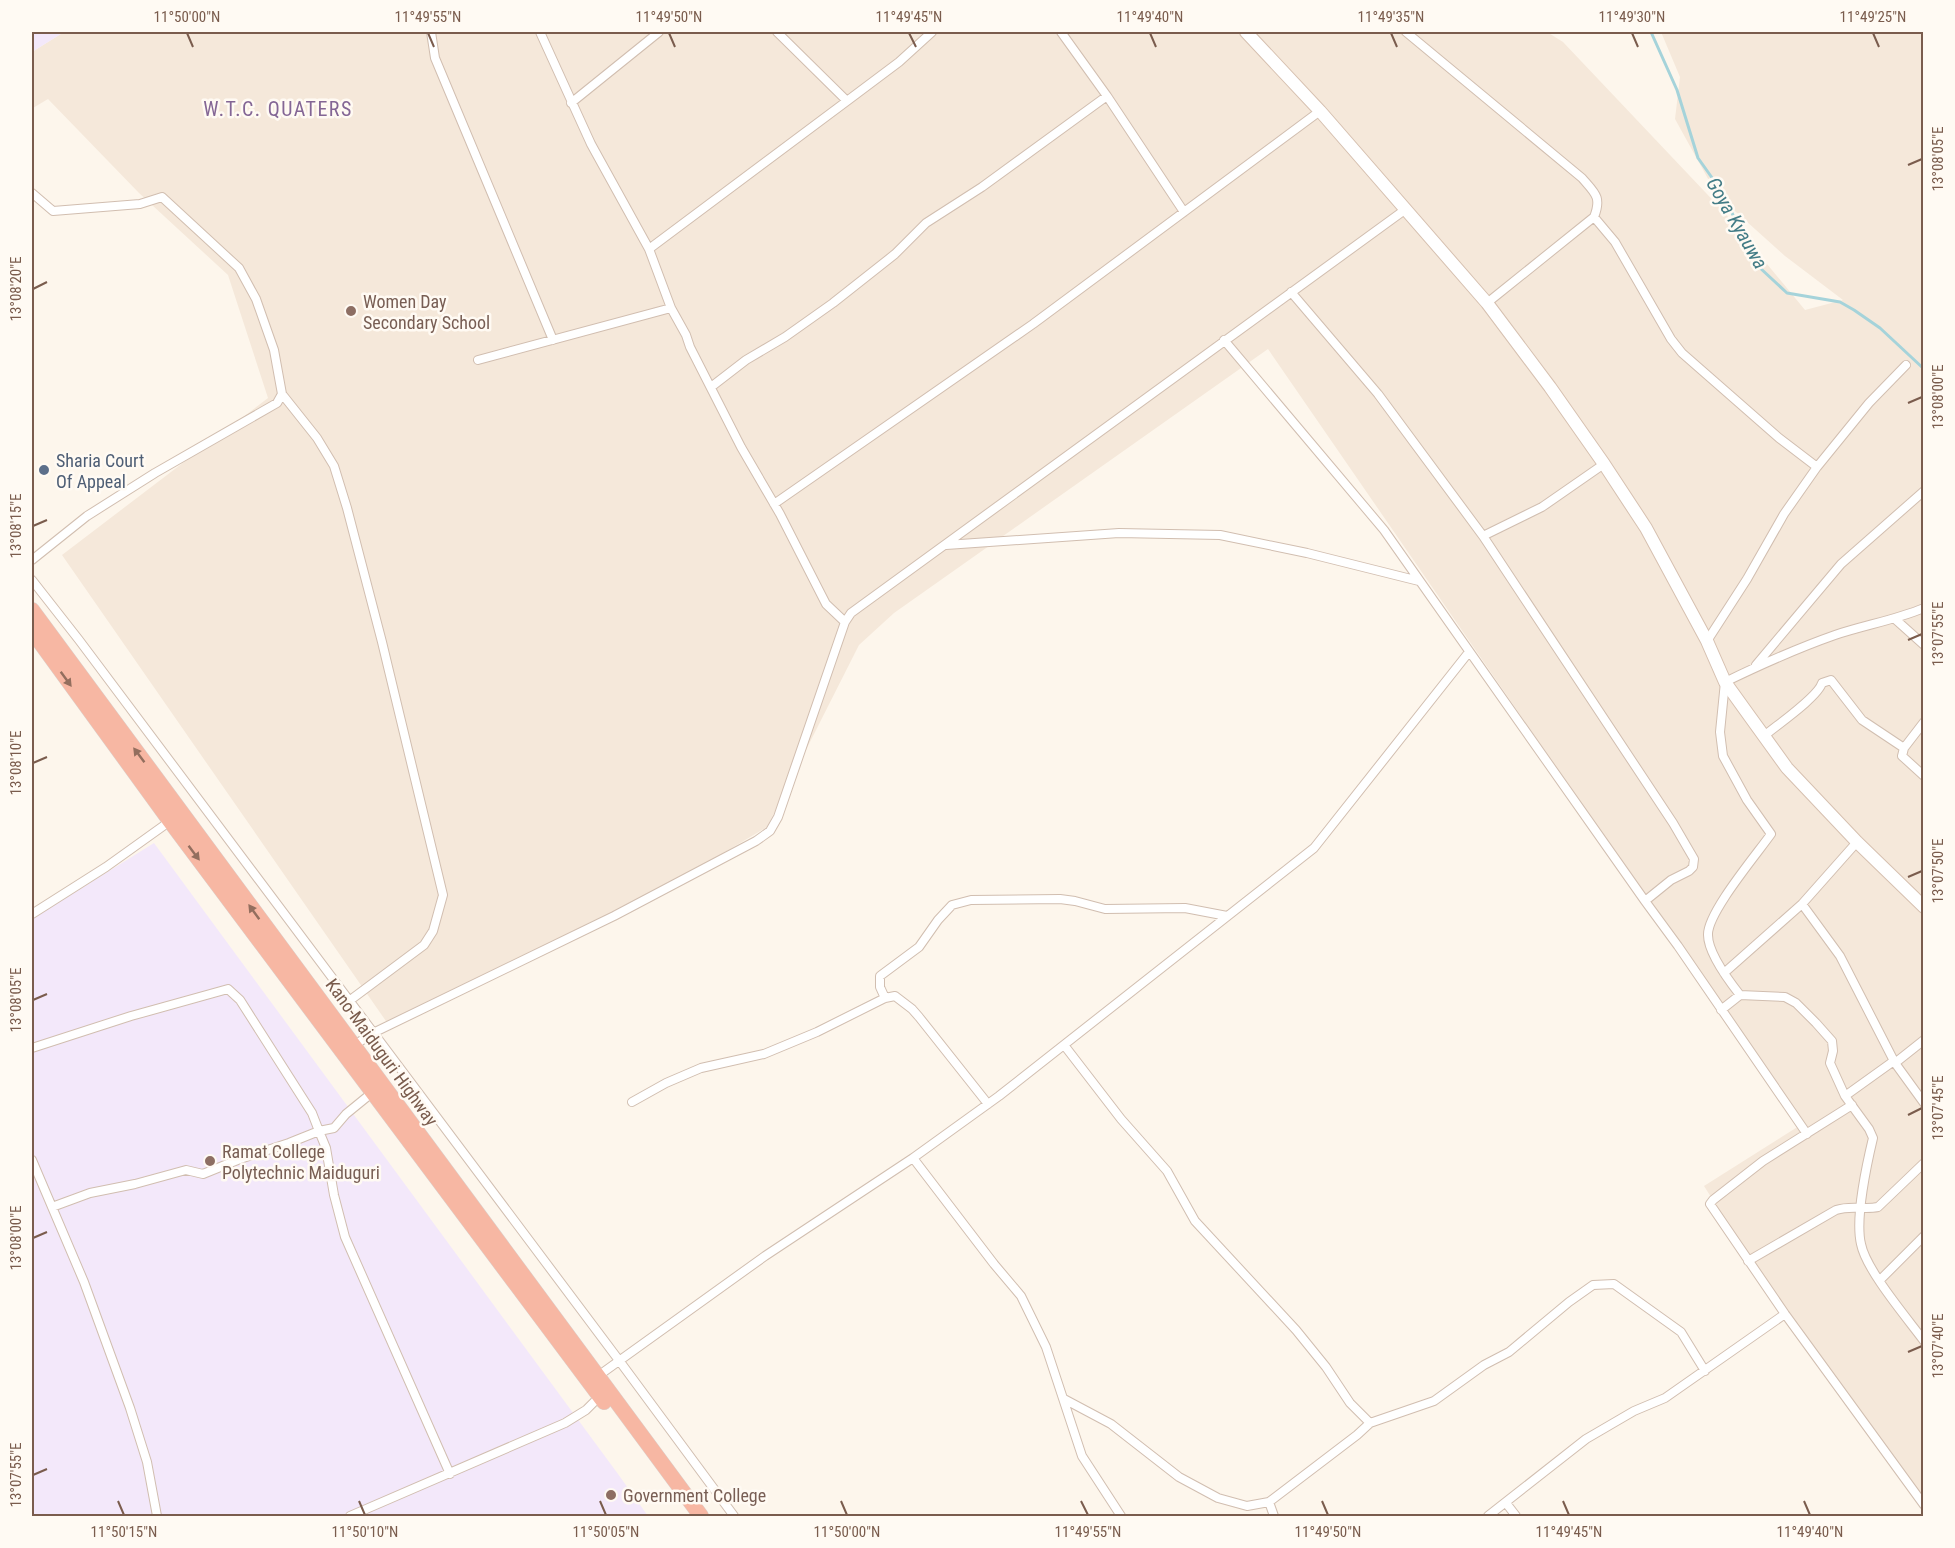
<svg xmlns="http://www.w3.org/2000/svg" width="1955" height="1548" viewBox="0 0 1955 1548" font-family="'Roboto Condensed',sans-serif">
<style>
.residential{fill:#f5e8da}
.education{fill:#f3e8fa}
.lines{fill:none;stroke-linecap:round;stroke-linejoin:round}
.stream{stroke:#a5d3da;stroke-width:3}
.street-casing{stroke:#d1beb0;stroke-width:10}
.secondary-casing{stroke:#d6c0b0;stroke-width:14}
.highway-casing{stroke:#dad1cd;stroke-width:16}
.street{stroke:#fff;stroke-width:8}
.secondary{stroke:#fff;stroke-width:12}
.highway{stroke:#f7b7a3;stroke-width:15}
.oneway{fill:#936e5e}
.ticks{fill:none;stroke:#7a5c4d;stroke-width:2}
.education-dot{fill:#8d6e63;stroke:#fffaf3;stroke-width:2}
.service-dot{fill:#5c6f8a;stroke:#fffaf3;stroke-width:2}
.labels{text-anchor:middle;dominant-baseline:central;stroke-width:5;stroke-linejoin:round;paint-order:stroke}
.education-label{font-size:18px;fill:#785e54;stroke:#fffaf3;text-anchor:start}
.service-label{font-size:18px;fill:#4e5e75;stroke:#fffaf3;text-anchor:start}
.street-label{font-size:18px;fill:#7a5c4d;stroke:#fffaf3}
.neighbourhood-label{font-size:20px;letter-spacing:1.5px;fill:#846695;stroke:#fffaf3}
.water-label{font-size:20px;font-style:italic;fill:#437c86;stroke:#fffaf3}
.neatline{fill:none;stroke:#7a5c4d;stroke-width:2}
.ticks-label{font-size:15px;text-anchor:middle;fill:#7a5c4d}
</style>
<rect width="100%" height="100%" fill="#fdf6ec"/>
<!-- residential -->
<path class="residential" d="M64,32H1547L1563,42L1724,212L1805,310L1843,300L1785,256L1717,195L1675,119L1680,77L1661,32H1923V1511L1799,1335L1704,1186L1799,1126L1707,986L1268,349L894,613L859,645L767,827L613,919L388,1024L62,555L268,398L228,275L139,193L48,99L33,108L32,107V52Z"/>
<!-- education -->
<path class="education" d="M32,32H64L32,52Z
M154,843L618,1474L648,1516H32V919Z"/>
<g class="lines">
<!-- stream -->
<path class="stream" d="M1651,32L1677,90L1698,158L1720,189L1759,267L1787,293L1840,302L1854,310L1880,328L1924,369"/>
<!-- street casing -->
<g class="street-casing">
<path id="street" d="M431,32L435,58L553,340
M540,32L591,144L649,249L671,308L686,335L690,347L741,447L780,514L826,604L845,622
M777,32L847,101L899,62L932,32
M1061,32L1107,96L1184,212
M1406,32L1582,178C1595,193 1602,197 1594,217L1487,303
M571,103L659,32
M32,193L53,211L140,204L162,197L239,268L256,299L274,350L282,394L317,438L334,466L347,508L382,642L443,895L433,931L424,945L349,1001
M1594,217L1615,242L1671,339L1682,353L1779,438L1817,467L1784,514L1747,579L1707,641
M649,249L847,101
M1291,292L1378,394L1483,536L1673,823L1694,859L1693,867L1689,871L1671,880L1645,901
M1224,340L1384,530L1645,901L1678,946L1807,1134
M478,360L671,308
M711,387L746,360L785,337L833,303L895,254L926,223L982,187L1107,96
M1817,467L1869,403L1906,365
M774,504L1033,324L1320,111
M1483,536L1542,507L1604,464
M946,545L1119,533L1220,535L1307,553L1419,581
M32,560L87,516L155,473L277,403L282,394
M32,580L79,640L618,1359L734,1516
M1924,608C1895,620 1865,625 1835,635C1798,648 1760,665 1725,682L1720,732L1723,756L1747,800L1771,834C1757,854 1707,913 1708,935C1708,953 1729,981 1740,995L1785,997L1796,1003L1816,1023L1832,1041L1833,1051L1830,1063L1845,1096L1869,1129L1873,1138C1867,1163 1855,1219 1861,1244C1866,1270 1907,1318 1924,1341
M1895,619L1924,645
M1756,665L1841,564L1924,491
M1764,736C1777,725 1818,697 1822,683L1831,680L1862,720L1904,748L1902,756L1924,776
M1904,748L1924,722
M1802,904L1840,956L1895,1063L1924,1103
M32,914L106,867L173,819
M1724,973L1802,904L1857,842
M885,998L880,987V976L919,947L938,920L952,905L971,900L1060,899L1075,901L1105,909L1185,908L1227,916
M1721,1010L1740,995
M353,1046L373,1033L614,916L756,841L770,831L778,817L845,622L851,613L1406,209
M32,1048L131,1016L228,989L240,1000L312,1113L319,1131L289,1143L240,1159L203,1174L186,1170L135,1184L90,1193L52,1207
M373,1092L346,1114L334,1128L319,1131L326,1148L334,1195L345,1237L450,1474
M1845,1096L1891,1063H1895L1924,1040
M632,1102L666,1083L701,1068L764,1054L817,1032L885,998L895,996L912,1009L919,1017L988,1104
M1852,1105L1763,1161L1713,1200L1710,1204L1785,1314L1924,1505
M913,1158L994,1264L1021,1296L1046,1347L1082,1456L1121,1516
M32,1160L84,1282L130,1408L147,1462L157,1516
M1748,1261L1836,1210C1851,1205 1864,1210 1878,1207L1924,1163
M1880,1280L1924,1236
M598,1376L765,1256L913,1158L999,1096L1314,848L1469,652
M1064,1399L1111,1424L1179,1477L1218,1498L1247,1506L1269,1502L1357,1435L1370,1423L1350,1403L1326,1367L1296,1330L1195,1221L1167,1171L1121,1119L1064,1045
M1370,1423L1434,1401L1484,1365L1509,1352L1569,1302L1593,1285L1614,1284L1681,1332L1705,1371
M1269,1502L1274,1516
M1506,1503L1516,1516
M350,1516L565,1423L586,1410L600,1396
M1488,1516L1586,1439L1634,1411L1665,1398L1785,1314"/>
</g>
<!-- secondary casing -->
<g class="secondary-casing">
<path id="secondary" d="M1246,32L1320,111L1487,303L1550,387L1604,464L1646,528L1707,641L1725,682L1748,714L1787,768L1857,842L1924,907"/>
</g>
<!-- highway casing -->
<g class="highway-casing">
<path id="highway" d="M32,610L701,1516
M32,631L170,821L604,1402"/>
</g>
<!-- street -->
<use href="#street" class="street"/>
<!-- secondary -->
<use href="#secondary" class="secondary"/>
<!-- highway -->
<use href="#highway" class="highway"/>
</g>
<!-- one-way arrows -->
<defs><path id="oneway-solid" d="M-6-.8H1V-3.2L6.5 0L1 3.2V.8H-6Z" transform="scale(1.5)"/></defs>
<g class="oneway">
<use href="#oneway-solid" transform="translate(66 679) rotate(54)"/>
<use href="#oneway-solid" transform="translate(139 755) rotate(-127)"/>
<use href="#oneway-solid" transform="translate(194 853) rotate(53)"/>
<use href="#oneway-solid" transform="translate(254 912) rotate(-126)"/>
</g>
<!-- ticks -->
<path class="ticks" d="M187,33L193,47M428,33L434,47M669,33L675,47M909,33L916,47M1150,33L1156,47M1391,33L1397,47M1632,33L1638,47M1873,33L1879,47M1908,165L1922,159M33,289L47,282M1908,403L1922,397M33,526L47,520M1908,640L1922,634M33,763L47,757M1908,877L1922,871M33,1000L47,994M1908,1115L1922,1108M33,1238L47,1232M1908,1352L1922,1346M33,1475L47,1469M118,1501L124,1515M359,1501L365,1515M600,1501L606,1515M841,1501L847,1515M1081,1501L1088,1515M1322,1501L1328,1515M1563,1501L1569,1515M1804,1501L1810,1515"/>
<!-- markers -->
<g class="education-dot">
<circle cx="351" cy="311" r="6"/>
<circle cx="210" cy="1161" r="6"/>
<circle cx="611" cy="1495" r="6"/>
</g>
<circle class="service-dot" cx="44" cy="470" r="6"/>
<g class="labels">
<!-- education labels -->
<g class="education-label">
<text x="363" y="301">Women Day<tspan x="363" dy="21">Secondary School</tspan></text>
<text x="222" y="1151">Ramat College<tspan x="222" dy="21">Polytechnic Maiduguri</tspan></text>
<text x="623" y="1495">Government College</text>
</g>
<!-- service labels -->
<g class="service-label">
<text x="56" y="460">Sharia Court<tspan x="56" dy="21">Of Appeal</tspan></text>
</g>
<!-- street labels -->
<g class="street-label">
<text transform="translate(382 1052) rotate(54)">Kano-Maiduguri Highway</text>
</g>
<!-- neighbourhood labels -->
<g class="neighbourhood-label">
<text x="278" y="109">W.T.C. QUATERS</text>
</g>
<!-- water labels -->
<g class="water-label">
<text transform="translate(1737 223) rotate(60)">Goya Kyauwa</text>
</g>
</g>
<!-- border -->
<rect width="1955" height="1548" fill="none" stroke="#fffaf3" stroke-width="66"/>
<rect x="33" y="33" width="1889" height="1482" class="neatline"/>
<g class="ticks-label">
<text x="187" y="22">11°50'00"N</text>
<text x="428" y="22">11°49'55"N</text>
<text x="669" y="22">11°49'50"N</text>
<text x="909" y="22">11°49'45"N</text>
<text x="1150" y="22">11°49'40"N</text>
<text x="1391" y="22">11°49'35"N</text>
<text x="1632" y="22">11°49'30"N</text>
<text x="1873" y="22">11°49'25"N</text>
<text transform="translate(1938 159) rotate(-90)" y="5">13°08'05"E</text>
<text transform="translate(16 289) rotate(-90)" y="5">13°08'20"E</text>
<text transform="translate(1938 397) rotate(-90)" y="5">13°08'00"E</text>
<text transform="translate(16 526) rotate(-90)" y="5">13°08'15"E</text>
<text transform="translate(1938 634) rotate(-90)" y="5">13°07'55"E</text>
<text transform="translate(16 763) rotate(-90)" y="5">13°08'10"E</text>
<text transform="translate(1938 871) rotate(-90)" y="5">13°07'50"E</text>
<text transform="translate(16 1000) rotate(-90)" y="5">13°08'05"E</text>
<text transform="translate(1938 1108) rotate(-90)" y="5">13°07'45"E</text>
<text transform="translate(16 1238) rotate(-90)" y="5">13°08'00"E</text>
<text transform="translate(1938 1346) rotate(-90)" y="5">13°07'40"E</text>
<text transform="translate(16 1475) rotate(-90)" y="5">13°07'55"E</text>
<text x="124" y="1537">11°50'15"N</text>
<text x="365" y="1537">11°50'10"N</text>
<text x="606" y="1537">11°50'05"N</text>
<text x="847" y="1537">11°50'00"N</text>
<text x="1088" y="1537">11°49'55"N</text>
<text x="1328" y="1537">11°49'50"N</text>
<text x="1569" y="1537">11°49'45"N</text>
<text x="1810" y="1537">11°49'40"N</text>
</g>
</svg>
